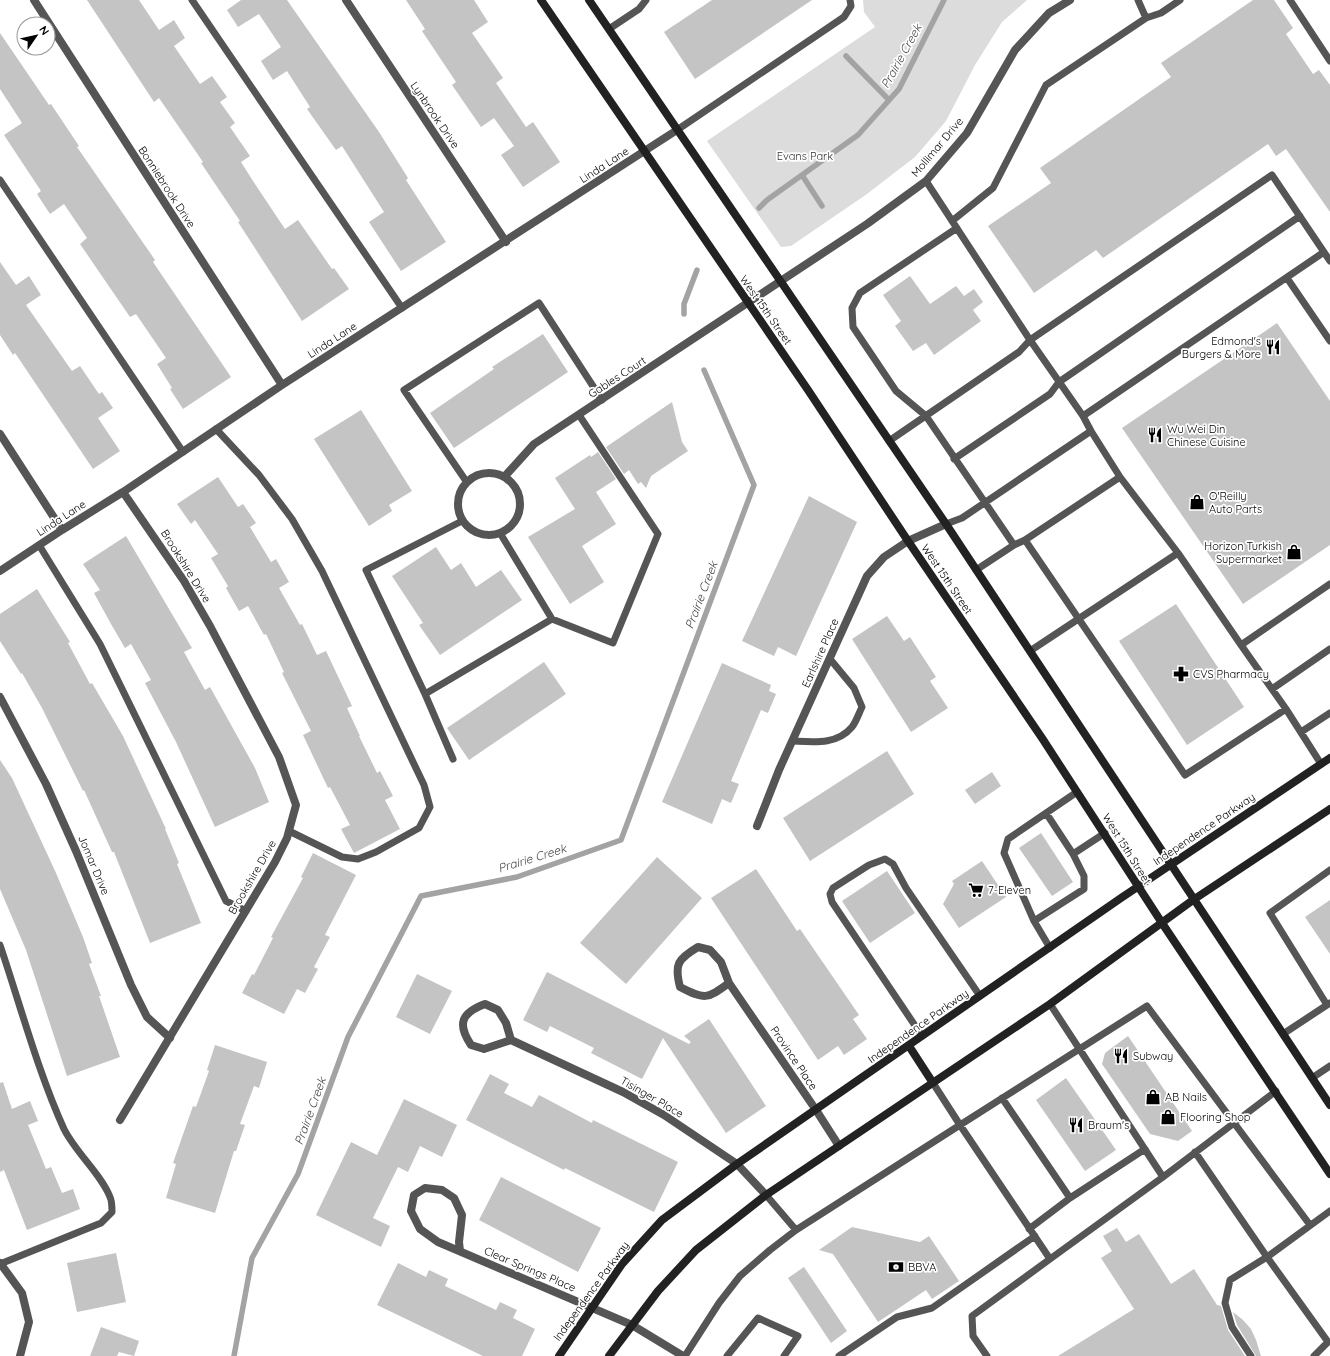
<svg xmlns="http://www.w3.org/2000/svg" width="1330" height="1356" viewBox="0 0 1330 1356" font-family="Quicksand,sans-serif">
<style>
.green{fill:#dcdcdc}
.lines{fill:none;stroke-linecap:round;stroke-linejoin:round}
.stream{stroke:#a3a3a3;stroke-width:5.5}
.building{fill:#c4c4c4}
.lane{stroke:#555;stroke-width:7}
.street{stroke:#555;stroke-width:8}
.secondary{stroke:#222;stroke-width:8}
.labels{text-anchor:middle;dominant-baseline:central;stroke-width:3.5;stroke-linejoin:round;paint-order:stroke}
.street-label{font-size:11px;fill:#000;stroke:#fff}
.park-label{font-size:11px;fill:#333;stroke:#fff}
.poi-label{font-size:11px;fill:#000;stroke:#fff;text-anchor:start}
.water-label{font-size:12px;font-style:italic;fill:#444;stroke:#fff}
</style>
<rect width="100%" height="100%" fill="#fff"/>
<!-- green -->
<path class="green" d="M863,0H1027L1002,22L975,65L946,121L915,157L867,194L791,246L781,247L707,141L875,27L864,12Z"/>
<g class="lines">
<!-- stream -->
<path class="stream" d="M846,56L889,100
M802,175L822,206
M759,208L767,200L858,135L899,89L944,0
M684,314V304L697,270
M234,1356L252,1258L298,1174L348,1037L421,896L517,877L621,840L754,485L704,370"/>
</g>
<!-- building -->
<path class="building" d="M87,0H139L159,30L174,20L185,38L174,46L200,84L212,76L227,97L220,102L235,123L230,127L250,156L241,162L253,181L285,229L298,220L332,269L334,268L349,289L302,321L238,222L240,221L201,163L203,162L159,98L154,102Z
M241,0H287L379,132L408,178L406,180L446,242L401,271L369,222L384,212L342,146L336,150L307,109L310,107L287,71L273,80L261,61L281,47L259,14L238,27L227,10Z
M406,0H474L488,22L472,33L503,78L496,83L526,127L533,122L560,162L523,187L501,155L514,146L494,118L481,127L452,85L456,82L422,31L425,29Z
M712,0H812L695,79L664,32Z
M1253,0H1274L1293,28L1286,34L1313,74L1319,70L1330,85V212L1286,149L1276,156L1268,144L1103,258L1096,250L1034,293L988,226L1051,183L1040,168L1171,77L1161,63Z
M0,33L49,105L51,104L79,146L77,147L155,260L153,262L231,377L183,409L170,389L172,388L157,364L166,358L136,314L130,317L80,244L87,238L64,204L50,214L37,194L41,191L4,135L22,123L0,89Z
M0,262L16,285L29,276L41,295L26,305L72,371L80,366L99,394L102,392L113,408L98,418L120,451L93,469L15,353L13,355L0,335Z
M910,276L930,304L956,286L964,296L974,289L983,302L973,310L981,321L934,355L926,343L913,351L895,326L901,321L883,295Z
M1277,323L1330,401V545L1243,604L1122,428Z
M543,334L568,372L454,448L430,413L494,369L492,367Z
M672,402L682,442L688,451L651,476L646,488L641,482L638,484L629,470L624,474L606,447Z
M361,410L412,491L389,505L392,511L369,526L314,439Z
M598,452L616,479L596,492L616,524L582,546L604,582L570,604L528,537L575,509L555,478L590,455L591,457Z
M218,477L238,507L243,504L256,523L250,527L271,562L276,559L289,582L279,588L300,625L302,624L317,655L326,651L352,706L347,708L360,736H359L377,773L380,771L393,796L385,800L400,829L354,853L341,829L350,825L330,787L328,788L303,735L311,731L282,673L284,672L266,634L264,635L248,606L239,611L226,588L228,586L211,558L218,554L195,520L191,524L177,504Z
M809,496L857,522L796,656L778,647L774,656L742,641Z
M126,536L192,648L184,652L205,690L210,687L255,768L269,802L215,827L176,742L145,683L151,680L131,644L125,648L111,624L94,593L100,590L83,564Z
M436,547L451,570L461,563L476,587L501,570L522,600L440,655L419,625L423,623L392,576Z
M37,589L70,642L68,643L90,684L92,683L123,736L166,829H165L179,863L177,864L201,923L150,943L114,852H112L84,790L83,791L42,708L22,673L21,674L0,641V614Z
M1176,604L1244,707L1187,745L1119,641Z
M887,616L904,641L910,637L936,677L930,681L948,708L911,732L852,639Z
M544,662L566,694L469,760L447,728Z
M722,663L771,685L769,691L776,694L768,713L761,710L731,781L739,784L731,803L722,799L712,824L662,802Z
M887,751L914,794L810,861L783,818Z
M0,760L12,778L56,873L83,937L92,963L89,964L101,996H99L120,1057L67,1076L26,950L0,889Z
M992,772L1001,786L975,804L965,790Z
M1041,833L1073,882L1052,896L1019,848Z
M313,853L356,875L325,935L330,937L314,967L318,969L305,993L297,989L284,1014L242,993L252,974L254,975L273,938L271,937L303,878L301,877Z
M657,857L702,898L626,984L580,943Z
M982,861L1006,897L959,928L943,904L954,884L952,881Z
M756,869L797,931L800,929L859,1015L853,1019L867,1039L844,1055L838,1046L818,1060L711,898Z
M887,871L915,913L870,943L842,901Z
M1330,900V954L1305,917Z
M547,972L689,1044L691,1042L684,1036L709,1019L766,1106L726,1133L663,1038L642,1079L591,1053L594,1048L550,1026L547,1032L523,1020Z
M417,974L452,991L430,1034L396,1017Z
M1128,1036L1192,1131L1178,1141L1150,1134L1102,1064L1105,1053Z
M215,1045L267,1062L259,1088L254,1086L240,1124L245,1125L236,1151H234L215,1213L166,1198L176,1164L173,1163L193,1106L196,1107L209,1071L207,1070Z
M490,1074L509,1084L504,1093L532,1107L539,1095L592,1123L593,1120L678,1162L654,1212L565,1168L564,1170L466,1120Z
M1066,1078L1116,1150L1085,1171L1036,1100Z
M3,1082L12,1109L30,1101L38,1121L28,1125L46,1169L51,1167L62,1193L73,1189L80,1209L27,1230L4,1170L0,1172V1083Z
M404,1099L457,1125L442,1157L420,1146L408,1172L398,1167L373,1218L390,1226L381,1247L316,1215L351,1142L377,1155Z
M501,1177L601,1228L578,1272L479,1220Z
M852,1227L920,1242L929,1236L959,1281L932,1299L926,1290L878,1322L833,1254L819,1250Z
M1117,1228L1126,1242L1139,1234L1171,1284L1194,1269L1217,1305L1221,1306L1228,1330L1245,1356H1058L1134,1309L1101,1258L1112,1251L1103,1236Z
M116,1253L126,1302L77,1312L67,1263Z
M398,1263L426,1277L429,1270L448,1279L445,1286L496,1310L500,1302L517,1310L513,1318L535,1329L522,1356H483L377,1305Z
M804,1267L847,1331L831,1343L788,1278Z
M1233,1312L1243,1320L1251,1329L1256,1340L1261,1356H1256L1237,1325Z
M101,1327L139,1341L134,1356L119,1352L117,1356H90Z"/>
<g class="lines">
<!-- lane -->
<path class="lane" d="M192,0L402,308
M1138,0L1146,18
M1290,0L1330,61
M609,29L639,9L646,0
M677,130L844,17L851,6L850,0
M0,180L183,452
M952,221L993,188L1046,85L1146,18L1161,13L1180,0
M957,228L860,293L852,308L853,327L896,391L926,416L1014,545
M1287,278L1330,341
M1083,416L1324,252
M216,429L259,475L292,519L322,571L424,785L430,807L419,828L376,852L358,859L342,857L289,831
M1091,431L1083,416L1030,340L1272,175L1330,261
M889,441L1019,352L1030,340L926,181
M954,459L1050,394L1059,382L1300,216
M1120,477L1178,553
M466,481L404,390L539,303L602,400
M462,521L366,570L425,694L552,619L613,643L658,534L579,415
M946,524L962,518L1091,431L1120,477L1025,540L1014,545L976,570
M500,533L552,619
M1025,540L1185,775L1286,709
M39,545L100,644L226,901L246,911
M1030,651L1178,553L1241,645
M1272,689L1330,649
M425,694L453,759
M1301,732L1330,713
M793,741C814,742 837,745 852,727C856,722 859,713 862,707L854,688L830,659
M1321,764L1286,709L1241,645L1330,584
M1046,813L1073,854L1105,833
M1034,921L1084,889V876L1073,854
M0,945C20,1004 38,1072 64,1129C76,1153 101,1174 110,1197C112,1201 112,1207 112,1212L101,1223L0,1264
M1050,948L1034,921L1004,853L1008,839L1077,792
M1050,1004L1163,1177L1276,1091
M1327,1005L1270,913L1330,870
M1283,1034L1330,1003
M922,1036L832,902L830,894L833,888L869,865L885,859L893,864L906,888L980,996
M1312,1078L1330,1066
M933,1083L960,1125L1147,1006L1310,1225
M1002,1098L1070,1198L1145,1149
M1195,1152L1267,1257L1230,1280L1225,1303L1232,1327L1251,1356
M766,1195L796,1230
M1029,1229L1070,1198
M685,1356L719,1303L740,1276L770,1250L796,1230L960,1125L1050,1259L1163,1177
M727,1356L758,1318L798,1336L784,1356
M839,1356L897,1317L932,1308L1035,1236
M987,1356L973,1336L972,1316L1050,1259
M1314,1356L1328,1342L1267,1257L1330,1211"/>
<!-- street -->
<path class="street" d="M34,0L282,385
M346,0L506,242
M0,434L62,530
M458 504a31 31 0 1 1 62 0a31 31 0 1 1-62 0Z
M505,476L534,444L867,224L926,181L967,133L1015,50L1049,13L1070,0
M0,571L62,530L123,492L282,385L677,130
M0,697L46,784L76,851L131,985L147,1017L170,1038
M757,826L779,770L867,576L884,557L908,541L946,524
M729,983C707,999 705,1000 680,987C674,964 678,959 698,947L710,950L721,962L729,983L816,1110L839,1146
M485,1004L498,1010L506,1023L511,1040L484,1049L471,1045C457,1024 461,1013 485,1004Z
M511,1040L623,1092L664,1115L737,1164L766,1195
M120,1120L275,862L287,838L296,805L279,757L210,626L184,581L123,492
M460,1251L459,1242L462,1215L454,1198L442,1190L425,1188L414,1195L411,1211L420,1229L438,1242L632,1325L683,1356
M0,1263L22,1293L29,1322L20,1356"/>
<!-- secondary -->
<path class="secondary" d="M541,0L808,390L908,541L1042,738L1162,923L1330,1174
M589,0L946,524L1330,1105
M909,1046L933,1083
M559,1356L622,1264L662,1220L737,1164L1121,898L1330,758
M609,1356L658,1291L696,1250L766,1195L1050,1004L1193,900L1330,809"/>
</g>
<!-- icons -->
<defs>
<g id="restaurant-bare" transform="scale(1.2)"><path d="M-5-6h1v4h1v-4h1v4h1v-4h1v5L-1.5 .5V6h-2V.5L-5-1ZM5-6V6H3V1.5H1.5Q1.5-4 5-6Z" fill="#000" stroke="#fff" stroke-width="2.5" paint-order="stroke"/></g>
<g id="shop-bare" transform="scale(1.2)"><path d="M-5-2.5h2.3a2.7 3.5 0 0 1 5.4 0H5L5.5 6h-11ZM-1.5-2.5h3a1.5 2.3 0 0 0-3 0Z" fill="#000" stroke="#fff" stroke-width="2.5" paint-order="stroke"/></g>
<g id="pharmacy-bare" transform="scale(1.2)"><path d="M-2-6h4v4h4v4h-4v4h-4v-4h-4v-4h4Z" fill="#000" stroke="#fff" stroke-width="2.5" paint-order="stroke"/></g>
<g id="supermarket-bare" transform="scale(1.2)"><path d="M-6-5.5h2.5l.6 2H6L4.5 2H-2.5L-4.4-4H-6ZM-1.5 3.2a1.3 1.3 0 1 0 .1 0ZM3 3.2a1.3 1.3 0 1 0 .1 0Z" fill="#000" stroke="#fff" stroke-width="2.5" paint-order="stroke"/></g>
<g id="bank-bare" transform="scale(1.2)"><path d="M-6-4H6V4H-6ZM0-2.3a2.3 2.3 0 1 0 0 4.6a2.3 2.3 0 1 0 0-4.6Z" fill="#000" stroke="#fff" stroke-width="2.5" paint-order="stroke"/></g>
</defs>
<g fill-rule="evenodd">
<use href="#restaurant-bare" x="1273" y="347"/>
<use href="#restaurant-bare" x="1155" y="435"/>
<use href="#shop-bare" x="1197" y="502"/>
<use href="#shop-bare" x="1294" y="552"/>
<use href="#pharmacy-bare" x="1181" y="674"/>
<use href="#supermarket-bare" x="976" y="890"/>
<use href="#restaurant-bare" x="1121" y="1056"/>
<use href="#shop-bare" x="1153" y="1097"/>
<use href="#shop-bare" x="1168" y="1117"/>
<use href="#restaurant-bare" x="1076" y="1125"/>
<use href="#bank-bare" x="896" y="1267"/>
</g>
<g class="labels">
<!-- street labels -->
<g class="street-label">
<text transform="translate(435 115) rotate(56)">Lynbrook Drive</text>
<text transform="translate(937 147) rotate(-50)">Mollimar Drive</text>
<text transform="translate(604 165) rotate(-33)">Linda Lane</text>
<text transform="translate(167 187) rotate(57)">Bonniebrook Drive</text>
<text transform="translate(766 310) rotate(55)">West 15th Street</text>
<text transform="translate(332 340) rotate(-33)">Linda Lane</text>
<text transform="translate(617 377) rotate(-33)">Gables Court</text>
<text transform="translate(61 518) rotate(-33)">Linda Lane</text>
<text transform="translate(186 566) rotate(58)">Brookshire Drive</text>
<text transform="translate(947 579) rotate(56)">West 15th Street</text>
<text transform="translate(820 653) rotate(-66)">Earlshire Place</text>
<text transform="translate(1204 829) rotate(-34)">Independence Parkway</text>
<text transform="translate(1127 849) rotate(58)">West 15th Street</text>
<text transform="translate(94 865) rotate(67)">Jomar Drive</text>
<text transform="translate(252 877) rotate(-60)">Brookshire Drive</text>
<text transform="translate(918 1026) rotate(-35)">Independence Parkway</text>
<text transform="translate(794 1058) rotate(56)">Province Place</text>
<text transform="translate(652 1097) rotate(30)">Tisinger Place</text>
<text transform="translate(530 1269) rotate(23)">Clear Springs Place</text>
<text transform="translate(591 1291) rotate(-54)">Independence Parkway</text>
</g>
<!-- park labels -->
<g class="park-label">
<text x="805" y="156">Evans Park</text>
</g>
<!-- poi labels -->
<g class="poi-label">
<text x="1261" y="341" text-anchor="end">Edmond's<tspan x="1261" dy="13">Burgers &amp; More</tspan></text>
<text x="1167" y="429">Wu Wei Din<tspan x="1167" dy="13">Chinese Cuisine</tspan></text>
<text x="1209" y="496">O'Reilly<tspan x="1209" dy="13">Auto Parts</tspan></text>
<text x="1282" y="546" text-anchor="end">Horizon Turkish<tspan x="1282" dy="13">Supermarket</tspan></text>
<text x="1193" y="674">CVS Pharmacy</text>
<text x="988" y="890">7-Eleven</text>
<text x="1133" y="1056">Subway</text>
<text x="1165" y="1097">AB Nails</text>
<text x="1180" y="1117">Flooring Shop</text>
<text x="1088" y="1125">Braum's</text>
<text x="908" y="1267">BBVA</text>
</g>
<!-- water labels -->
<g class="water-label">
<text transform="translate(901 56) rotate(-61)">Prairie Creek</text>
<text transform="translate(701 595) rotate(-69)">Prairie Creek</text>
<text transform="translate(532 858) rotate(-17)">Prairie Creek</text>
<text transform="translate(310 1111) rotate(-70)">Prairie Creek</text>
</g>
</g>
<!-- north arrow -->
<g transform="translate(36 36) rotate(56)"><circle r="19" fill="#ffffff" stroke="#999999"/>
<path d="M0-3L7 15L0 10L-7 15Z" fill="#000000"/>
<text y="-6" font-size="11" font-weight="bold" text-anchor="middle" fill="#000000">N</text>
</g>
</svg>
